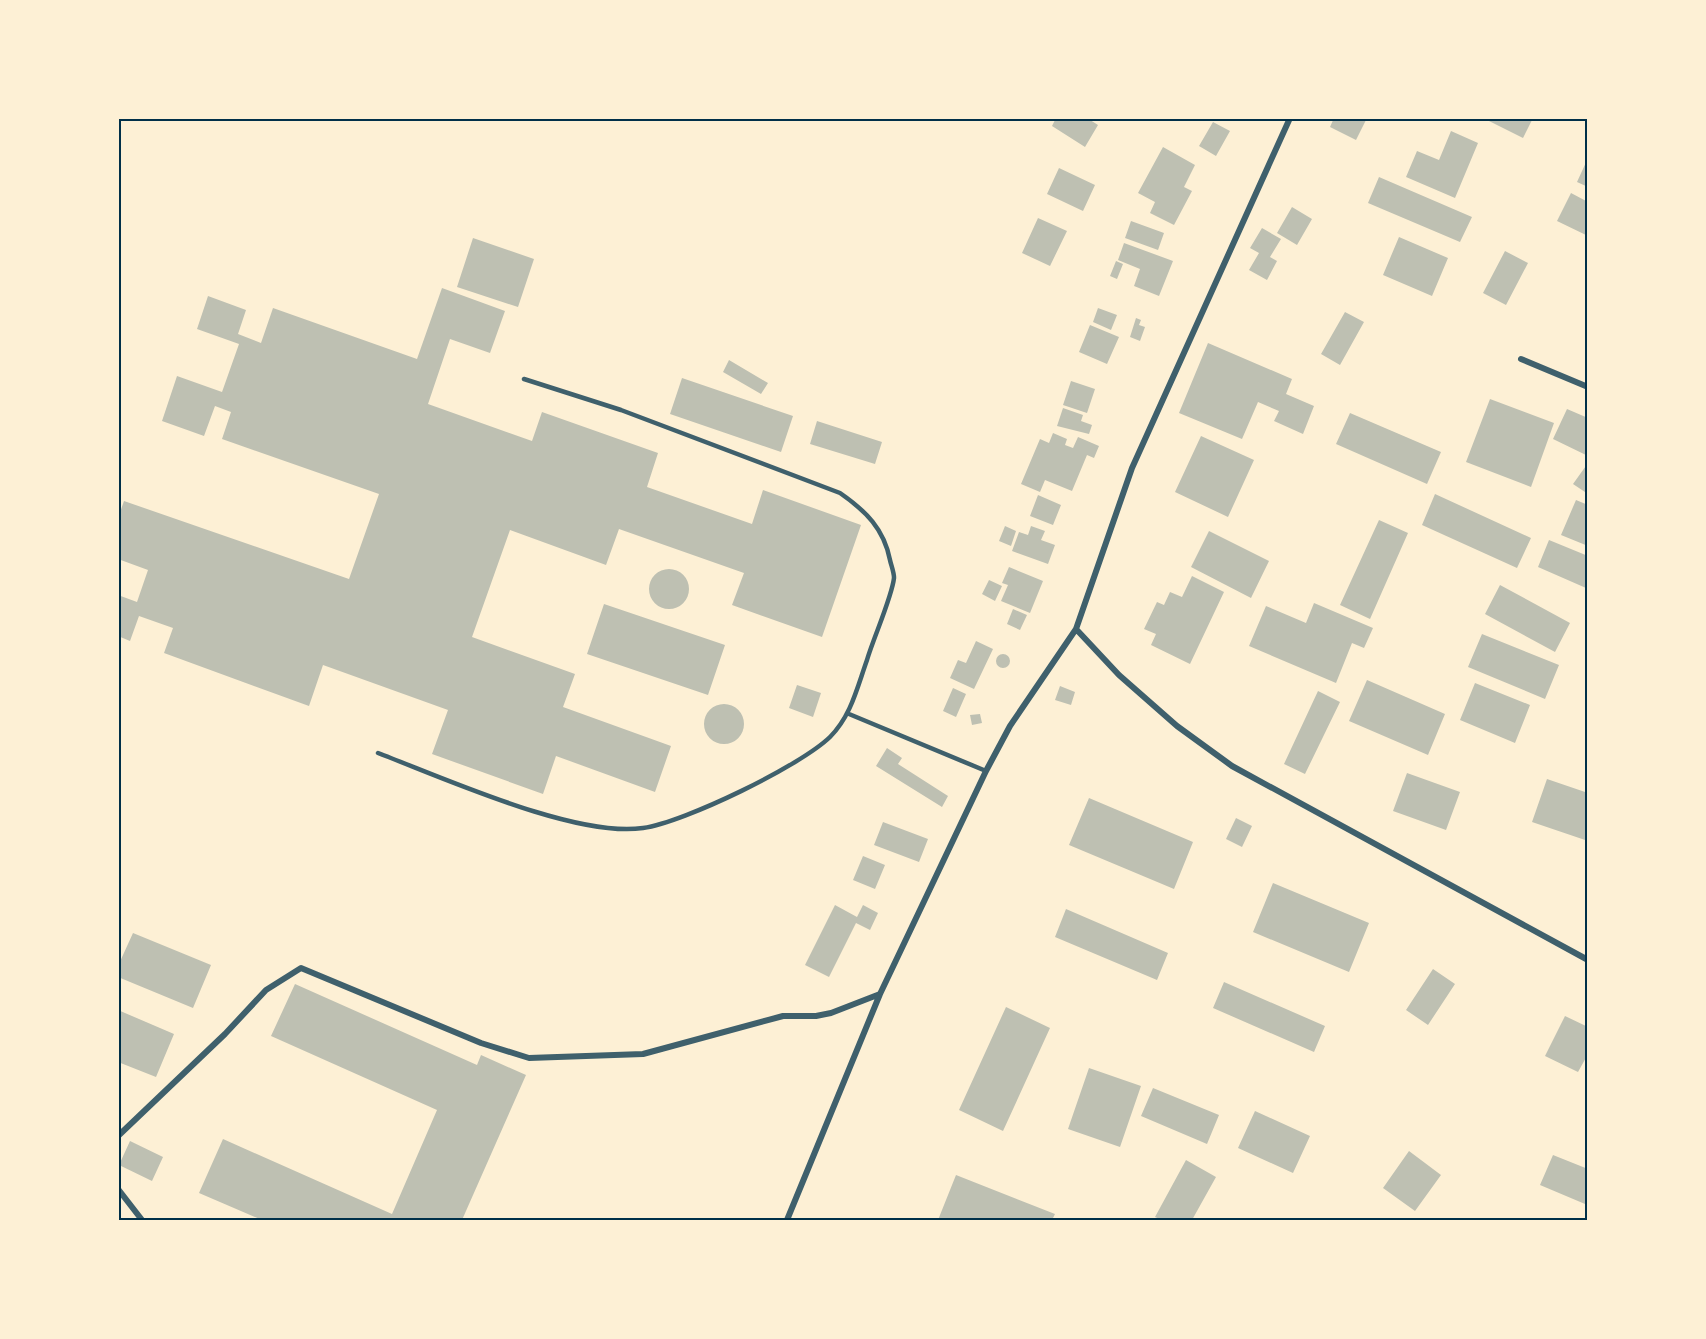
<svg xmlns="http://www.w3.org/2000/svg" width="1706" height="1339" viewBox="0 0 1706 1339" font-family="'Work Sans',sans-serif">
<style>
.building{fill:#bec0b2}
.lines{fill:none;stroke-linecap:round;stroke-linejoin:round}
.service{stroke:#3f606c;stroke-width:4.5}
.minor{stroke:#3f606c;stroke-width:6}
.neatline{fill:none;stroke:#003049;stroke-width:2}
</style>
<rect width="100%" height="100%" fill="#fdf0d5"/>
<!-- building -->
<path class="building" d="M1056,118H1087L1098,125L1085,147L1052,126Z
M1334,118H1367L1356,140L1330,127Z
M1483,118H1533L1523,138Z
M1213,122L1230,131L1216,156L1199,146Z
M1451,131L1478,143L1455,198L1406,177L1417,151L1439,160Z
M1163,147L1195,165L1184,187L1192,191L1174,225L1150,213L1155,202L1138,193Z
M1588,158V187L1577,182Z
M1059,168L1095,185L1083,211L1047,194Z
M1379,177L1472,217L1460,242L1368,203Z
M1571,193L1588,202V236L1557,221Z
M1292,207L1312,219L1297,245L1277,233Z
M1038,218L1067,231L1050,266L1022,253Z
M1131,221L1164,233L1158,250L1125,238Z
M1262,228L1281,239L1270,257L1277,261L1267,280L1249,270L1259,253L1250,248Z
M1399,237L1448,258L1432,296L1383,275Z
M473,238L534,259L518,307L457,287Z
M1124,243L1173,261L1159,296L1134,286L1140,269L1118,260Z
M1505,251L1528,263L1506,305L1483,293Z
M1116,261L1123,264L1117,279L1110,276Z
M442,288L505,311L490,353L450,339L428,404L532,441L542,412L658,453L647,487L752,524L763,490L861,525L822,637L732,605L744,573L619,529L606,565L510,530L472,637L575,674L563,707L671,746L655,792L556,756L543,794L432,754L448,710L323,665L309,706L164,653L173,628L139,616L130,641L118,636V595L137,602L148,570L118,559V518L124,501L349,579L379,494L222,439L231,412L215,406L204,436L162,421L177,376L222,392L239,344L197,329L208,296L246,310L238,334L261,343L273,308L417,359Z
M1098,308L1117,315L1111,330L1093,322Z
M1345,312L1364,322L1340,365L1321,354Z
M1136,318L1141,320L1139,325L1145,327L1140,341L1130,337Z
M1090,325L1119,337L1107,364L1079,352Z
M1208,343L1292,379L1286,394L1314,406L1303,434L1274,421L1279,411L1258,402L1242,439L1179,413Z
M729,360L768,383L761,394L723,372Z
M682,378L793,416L781,452L670,414Z
M1071,381L1095,389L1087,413L1063,405Z
M1490,399L1554,423L1531,487L1466,462Z
M1063,408L1083,415L1081,421L1092,425L1089,434L1057,426Z
M1567,409L1588,418V456L1553,439Z
M1350,413L1441,452L1427,484L1336,444Z
M817,421L882,442L875,464L810,444Z
M1053,433L1067,439L1065,445L1073,448L1078,437L1099,446L1094,458L1087,455L1072,491L1045,480L1040,492L1021,484L1040,439L1049,443Z
M1201,436L1254,460L1228,517L1175,492Z
M1588,463V494L1573,484Z
M1435,494L1531,538L1517,568L1422,525Z
M1038,495L1061,505L1053,525L1030,516Z
M1576,500L1588,505V546L1561,535Z
M1379,520L1408,533L1370,619L1340,605Z
M1005,526L1016,531L1011,546L999,541Z
M1031,526L1045,531L1041,540L1055,545L1048,564L1012,551L1019,532L1028,535Z
M1209,531L1269,561L1251,598L1191,567Z
M1549,540L1588,556L1586,588L1538,567Z
M1009,567L1043,581L1030,613L1001,601L1008,585L1002,583Z
M649 589a20 20 0 1 1 40 0a20 20 0 1 1-40 0Z
M1192,576L1224,592L1190,664L1151,645L1156,634L1144,629L1157,602L1164,605L1170,592L1182,597Z
M989,580L1002,586L995,601L982,594Z
M1500,585L1570,623L1555,652L1485,614Z
M1314,603L1373,628L1364,648L1352,643L1336,683L1249,646L1266,606L1306,623Z
M604,604L725,645L708,695L587,654Z
M1013,609L1027,615L1020,630L1007,624Z
M1482,634L1559,665L1545,699L1468,667Z
M976,641L993,649L974,689L950,678L958,660L966,663Z
M996 661a7 7 0 1 1 14 0a7 7 0 1 1-14 0Z
M1367,680L1445,714L1428,755L1349,721Z
M1475,683L1530,705L1515,743L1460,720Z
M797,685L821,693L813,717L789,708Z
M1060,686L1075,692L1071,705L1055,700Z
M953,688L966,694L956,717L943,711Z
M1318,691L1340,702L1305,774L1284,764Z
M704 724a20 20 0 1 1 40 0a20 20 0 1 1-40 0Z
M980,714L982,723L972,725L970,715Z
M887,748L902,758L898,764L948,796L942,807L876,766Z
M1407,773L1460,792L1446,830L1393,811Z
M1547,779L1588,793V841L1532,822Z
M1089,798L1193,842L1174,889L1069,845Z
M1236,818L1252,826L1242,847L1226,839Z
M883,822L928,839L919,862L874,845Z
M863,856L885,865L875,889L853,880Z
M1273,883L1369,923L1349,972L1253,932Z
M835,905L857,917L863,905L878,913L870,930L856,923L829,977L805,965Z
M1066,909L1168,953L1157,980L1055,937Z
M133,933L211,965L193,1008L118,977V966Z
M1433,969L1455,984L1428,1025L1406,1010Z
M1224,982L1325,1026L1314,1052L1213,1008Z
M295,984L477,1065L481,1055L526,1075L462,1220H262L199,1193L223,1139L392,1214L437,1110L271,1036Z
M1006,1007L1050,1028L1003,1131L959,1110Z
M118,1010L174,1034L156,1077L118,1062Z
M1565,1016L1588,1027V1054L1578,1072L1545,1056Z
M1089,1068L1141,1086L1120,1147L1068,1129Z
M1153,1088L1219,1115L1207,1144L1141,1116Z
M1255,1111L1310,1136L1293,1173L1238,1148Z
M130,1141L163,1157L152,1181L119,1165Z
M1409,1151L1441,1175L1415,1211L1383,1188Z
M1553,1155L1588,1169L1585,1204L1540,1185Z
M1186,1160L1216,1177L1192,1220H1162L1155,1217Z
M956,1175L1055,1214L1052,1220H938Z"/>
<g class="lines">
<!-- service -->
<path class="service" d="M849,714L986,771
M378,753C444,778 576,838 643,828C685,822 800,766 830,737C851,716 857,688 867,660C873,639 892,597 894,578C894,572 891,565 890,560C884,529 866,511 840,493L621,410L524,379"/>
<!-- minor -->
<path class="minor" d="M1521,359L1588,387
M1076,629L1119,675L1177,726L1232,766L1588,960
M118,1136L225,1034L266,990L301,968L481,1043L529,1058L643,1054L783,1016H816L831,1013L880,994
M118,1189L142,1220
M787,1220L880,994L986,771L1010,726L1076,629L1132,468L1290,118"/>
</g>
<!-- border -->
<rect width="1706" height="1339" fill="none" stroke="#fdf0d5" stroke-width="240"/>
<rect x="120" y="120" width="1466" height="1099" class="neatline"/>
</svg>
